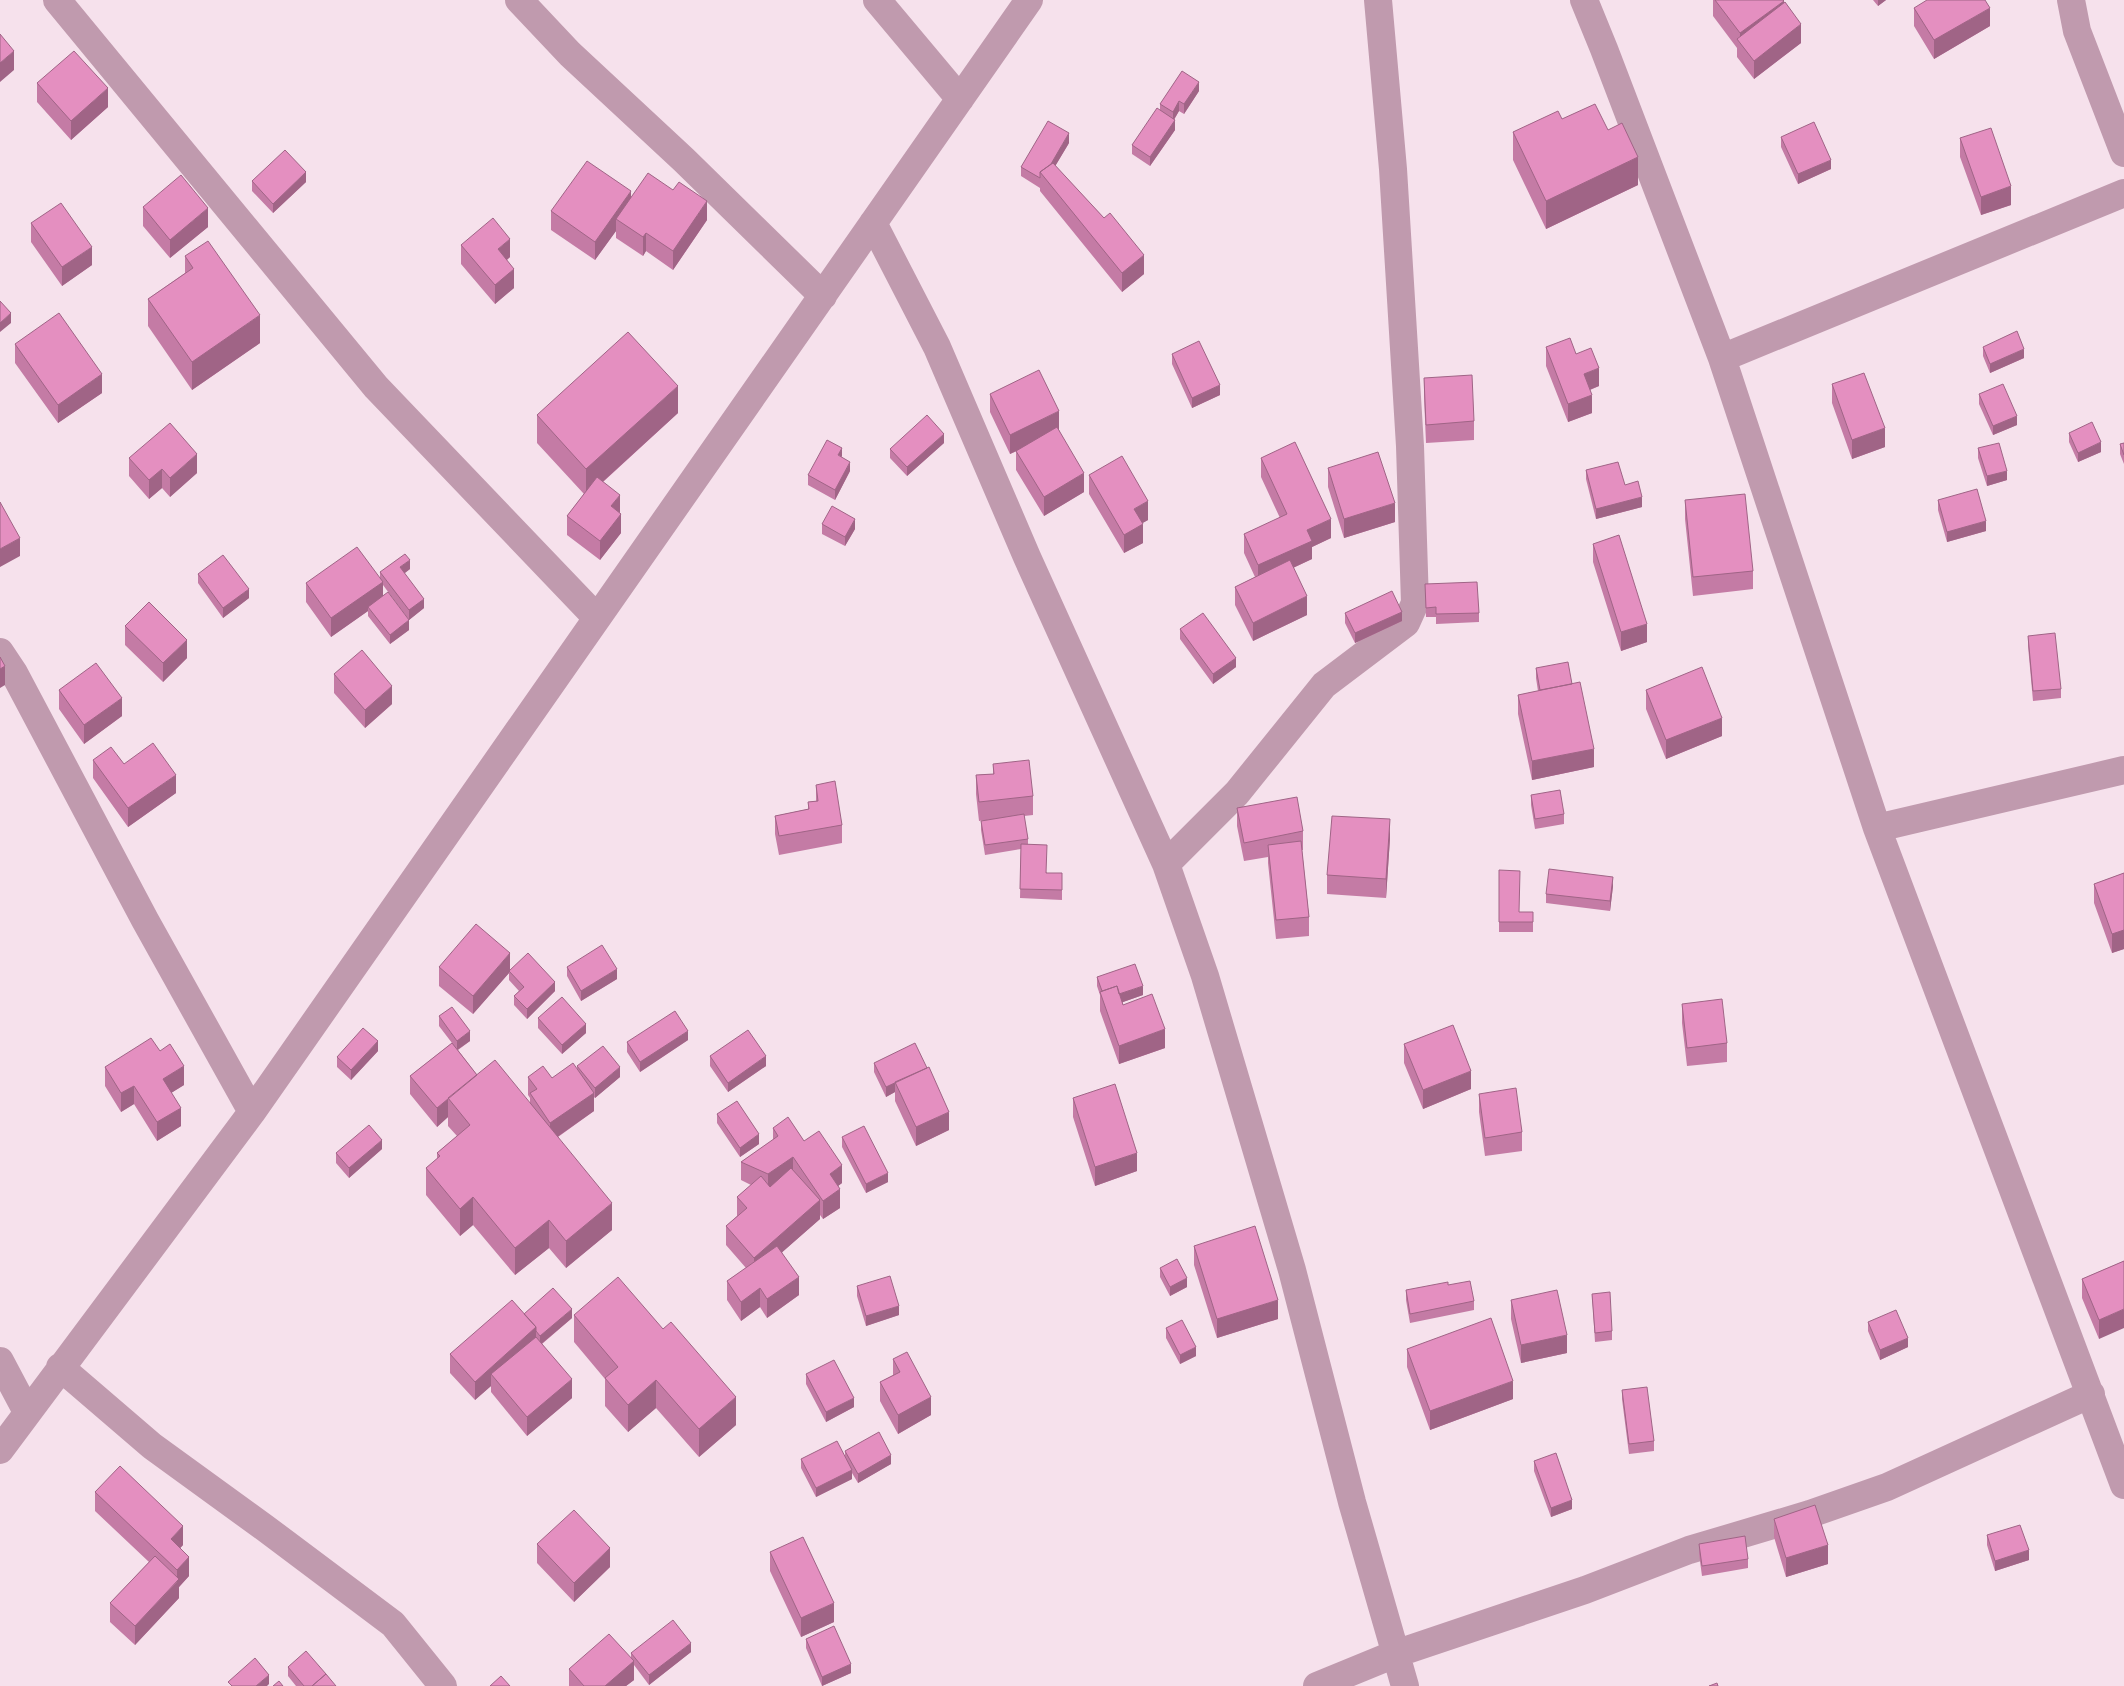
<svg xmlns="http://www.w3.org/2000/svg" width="2124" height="1686" viewBox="0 0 2124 1686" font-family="Quicksand,sans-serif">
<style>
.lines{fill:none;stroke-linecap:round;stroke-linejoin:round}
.minor{stroke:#c09aae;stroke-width:28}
.wall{fill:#c47ba5}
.shaded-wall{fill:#a06486}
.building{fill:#e48fc0;stroke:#a06486}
</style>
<rect width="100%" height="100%" fill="#f6e1ec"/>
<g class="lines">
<!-- minor -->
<path class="minor" d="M57,0L376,387L597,618
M519,0L570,54L684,160L823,296
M877,0L960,99
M1584,0L1604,49L1722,358L1877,828L2124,1485
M2071,0L2077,31L2124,153
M873,223L937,347L1027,557L1166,864L1205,976L1292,1270L1352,1502L1405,1686
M1722,358L2124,193
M0,652L14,673L145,920L252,1112
M1877,828L2124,770
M1166,864L1237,793L1324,685L1406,623L1415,603L1410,446L1393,169L1378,0
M0,1361L27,1412
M60,1367L152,1446L265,1528L393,1624L443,1686
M0,1450L252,1112L1029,0
M1317,1686L1395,1654L1585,1590L1689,1550L1810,1514L1887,1487L2091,1394"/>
</g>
<!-- wall -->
<path class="wall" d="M1713,0H1783L1784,3L1801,43L1754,79L1737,57V48L1713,16Z
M1873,0H1886L1878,6Z
M1914,8L1990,26L1934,59L1914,26Z
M37,83L108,107L71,140L37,102Z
M1199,91L1184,114L1179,111L1174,120L1175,130L1150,166L1132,154V145L1160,110V104Z
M1562,119L1608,130L1638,185L1546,229L1513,160V132Z
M1781,137L1831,169L1798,184L1781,147Z
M1960,138L2011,205L1981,215L1960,157Z
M1069,143L1055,166L1104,218L1144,274L1122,292L1040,191V188L1021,176V167Z
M252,181L306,182L273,213L252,191Z
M631,197L707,220L673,270L646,251L643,256L616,238V231L595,260L551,230V211Z
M143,207L208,227L170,258L143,226Z
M31,223L92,265L62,286L31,242Z
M461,245L510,257L507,260L514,288L495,304L461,264Z
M185,256L260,343L192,390L148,326V299L185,273Z
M15,344L102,393L58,423L15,363Z
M1546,347L1576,354L1599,386L1590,390L1592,413L1568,422L1546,366Z
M1983,347L2024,358L1990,373L1983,356Z
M1172,354L1220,395L1192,408L1172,364Z
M1424,378L1474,421V440L1426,443L1424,396Z
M1832,384L1885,447L1852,459L1832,403Z
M990,394L1059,430L1084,492L1044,516L1016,470V451H1017L1010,454L990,412Z
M1979,394L2017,425L1993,435L1979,404Z
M678,413L603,482L620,513L621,533L600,560L567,535V516L584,494L537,443V415Z
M2069,433L2101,452L2078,462L2069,442Z
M944,443L907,476L890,458V449Z
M2124,443V464L2120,454V444Z
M1978,448L2007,480L1987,486L1978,458Z
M129,458L197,473L170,497L162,488L149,499L129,476Z
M1261,458L1331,538L1312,547V559L1293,568L1307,615L1253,641L1235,605V587L1255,577L1244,553V534L1280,518L1261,477Z
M1328,468L1395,522L1344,538L1328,487Z
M1586,470L1625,485L1642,507L1596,519L1586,479Z
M850,471L835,500L808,485V475Z
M1089,475L1148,520L1142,523L1143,543L1124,553L1089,494Z
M1685,500L1753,571V589L1693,596L1685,519Z
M1938,500L1986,531L1947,542L1938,510Z
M822,524L855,529L845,546L822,534Z
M1593,544L1647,642L1621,651L1593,562Z
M410,569L404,573L424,608L409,620L383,585V596L409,630L390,644L368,616V611L331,637L306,602V583L380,579V572Z
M198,574L249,598L223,618L198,583Z
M1425,584L1479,613V622L1436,624V617H1426Z
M1345,613L1402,621L1355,643L1345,623Z
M125,626L187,658L163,682L125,645Z
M1180,629L1236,667L1213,684L1180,639Z
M2028,636L2061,689V698L2033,701L2028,646Z
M1536,668L1572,684L1594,767L1532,780L1518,714V695L1538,691L1536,678Z
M334,674L392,704L365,728L334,693Z
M59,690L122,716L84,744L59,709Z
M1646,690L1722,736L1666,759L1646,709Z
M93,760L124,764L176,793L128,827L93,778Z
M993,764L1033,796V815L1024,816L1028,839V844L1047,873H1062V900L1020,898L1021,849L985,855L981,830V821L995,819L979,821L976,794V775L993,774Z
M816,785L842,825V843L779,855L775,834V816L808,809V802L816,801Z
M1531,795L1564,814V824L1535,829L1531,805Z
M1237,808L1303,831V850H1302L1309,917V936L1276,939L1268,863V857L1244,861L1237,826Z
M1390,838L1386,898L1327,894V875Z
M1499,870L1519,912H1533V932H1499Z
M2124,873V949L2112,953L2094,903V884Z
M1613,886L1610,911L1546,903V894Z
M439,967L510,970L555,991L527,1019L514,1005V996L519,991L509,980V973L473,1014L439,986Z
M567,967L617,979L581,1001L567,976Z
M1097,977L1143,995L1123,1002V1005L1165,1048L1119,1064L1100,1011V995L1097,986Z
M1682,1004L1727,1043V1062L1687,1066L1682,1023Z
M439,1016L470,1041L458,1050L477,1075L530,1103V1098L528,1095V1077L552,1078L577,1069V1066L620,1077L595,1098L594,1097V1111L558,1137L612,1230L566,1268L549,1248L515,1275L473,1225L460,1236L426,1195V1168L437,1159V1153L457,1136L448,1126V1117L437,1127L410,1094V1076L452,1043L439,1026Z
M538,1018L586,1033L562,1054L538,1028Z
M688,1040L640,1072L627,1052V1042Z
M1404,1044L1471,1089L1423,1109L1404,1063Z
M160,1051L184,1085L171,1093L181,1126L157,1141L134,1104L121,1112L105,1086V1067Z
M378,1051L351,1080L337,1067V1057Z
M710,1056L766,1066L728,1092L710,1066Z
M874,1063L949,1130L916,1146L895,1101V1092L886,1097L874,1072Z
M1479,1094L1522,1132V1151L1485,1156L1479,1112Z
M1073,1098L1137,1171L1095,1186L1073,1117Z
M717,1114L759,1144L740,1157L717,1123Z
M773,1128L804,1141L842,1183L838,1186L840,1208L823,1219L820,1215V1219L782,1252L799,1295L767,1318L760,1307L741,1321L727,1300V1281L746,1268L726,1245V1226L737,1216V1197L751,1185L741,1180V1162L773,1140Z
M842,1137L888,1182L866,1193L842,1147Z
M382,1149L349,1178L336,1163V1153Z
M1194,1246L1278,1319L1217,1338L1194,1265Z
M2124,1261L2099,1339L2082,1298V1279Z
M1160,1268L1187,1287L1170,1296L1160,1277Z
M857,1286L899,1315L866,1326L857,1296Z
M1406,1290L1474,1301V1310L1410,1323L1406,1300Z
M1592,1294L1612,1331V1340L1595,1342Z
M1511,1300L1567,1353L1521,1363L1511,1319Z
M524,1314L572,1318L542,1344L572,1398L527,1436L491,1392V1386L475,1400L450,1373V1354Z
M574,1315L736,1425L699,1457L656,1408L628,1432L605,1406V1379L574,1342Z
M1868,1322L1908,1347L1880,1360L1868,1331Z
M1166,1328L1196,1356L1180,1364L1166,1338Z
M1407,1349L1513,1399L1430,1430L1407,1367Z
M893,1359L931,1415L898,1434L880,1401V1382L893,1375Z
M806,1374L854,1407L826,1422L806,1384Z
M1622,1390L1654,1441V1451L1629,1454L1622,1399Z
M845,1451L891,1464L858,1483L852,1473V1479L816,1497L801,1468V1459L845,1456Z
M1534,1461L1572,1509L1551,1517L1534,1471Z
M95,1492L183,1545L180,1548L189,1576L179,1587V1598L135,1645L110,1622V1603L149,1562L95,1511Z
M1774,1519L1828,1564L1786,1577L1774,1537Z
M1987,1535L2029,1560L1995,1571L1987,1545Z
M537,1544L610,1567L574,1602L537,1563Z
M1699,1544L1748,1559V1568L1702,1576L1699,1554Z
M770,1552L834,1622L801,1637L770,1571Z
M806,1639L851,1673L822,1686L806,1648Z
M691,1652L649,1685L634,1665V1680L626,1686H569V1669L631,1659V1653Z
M288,1667L336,1686H296L288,1676Z"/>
<!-- shaded-wall -->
<path class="shaded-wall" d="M1878,0H1886L1878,6Z
M1784,1V19L1740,42V33Z
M1990,8V26L1934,59V40Z
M1801,24V43L1754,79V61Z
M14,51V70L0,82V63Z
M1199,82V91L1184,114V104Z
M108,88V107L71,140V121Z
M1179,101V111L1173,121V112Z
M1175,120V130L1150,166V157Z
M1069,133V143L1047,180L1044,176Z
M1638,157V185L1546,229V201Z
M1831,160V169L1798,184V174Z
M306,172V182L273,213V204Z
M2011,186V205L1981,215V197Z
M631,191V209L616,219V231L595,260V242Z
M707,201V220L673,270V251Z
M208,208V227L170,258V240Z
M646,233V251L643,256V237Z
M510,239V257L498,267V249Z
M92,247V265L62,286V267Z
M1144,255V274L1122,292V273Z
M514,269V288L495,304V285Z
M11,313V323L0,332V323Z
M260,315V343L192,390V362Z
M2024,349V358L1990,373V364Z
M1599,368V386L1584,392V374Z
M102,374V393L58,423V405Z
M1220,385V395L1192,408V398Z
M678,386V413L586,497V469Z
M1592,395V413L1568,422V404Z
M1059,411V430L1010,454V435Z
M2017,416V425L1993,435V426Z
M1885,428V447L1852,459V440Z
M944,434V443L907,476V467Z
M2101,442V452L2078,462V453Z
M842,448V457L838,455Z
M197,454V473L170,497V478Z
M850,462V471L835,500V490Z
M162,469V488L149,499V480Z
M2007,471V480L1987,486V476Z
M1084,473V492L1044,516V497Z
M620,495V513L611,506Z
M1642,497V507L1596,519V509Z
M1148,501V520L1134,528V509Z
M1395,503V522L1344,538V519Z
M621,514V533L600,560V541Z
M855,519V529L845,546V537Z
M1331,519V538L1312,547V559L1258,584V565L1307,530Z
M1986,521V531L1947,542V532Z
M1143,524V543L1124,553V535Z
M20,538V556L0,567V549Z
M410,560V569L400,577V567Z
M383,582V600L368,607V611L331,637V618Z
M249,589V598L223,618V608Z
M1307,596V615L1253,641V623Z
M424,599V608L409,620V610Z
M1402,612V621L1355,643V633Z
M409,620V630L390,644V635Z
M1647,624V642L1621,651V632Z
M187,640V658L163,682V663Z
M1236,658V667L1213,684V674Z
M5,666V685L0,688V669Z
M392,686V704L365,728V710Z
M122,698V716L84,744V725Z
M1722,718V736L1666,759V740Z
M1594,749V767L1532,780V761Z
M176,775V793L128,827V808Z
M1390,819V838L1386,898V879Z
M1613,877V886L1610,911V901Z
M2124,930V949L2112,953V934Z
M510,953V972L509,971V973L473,1014V996Z
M617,969V979L581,1001V991Z
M555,982V991L527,1019V1009Z
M1143,986V995L1106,1008L1105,999Z
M586,1024V1033L562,1054V1045Z
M1165,1029V1048L1119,1064V1046Z
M470,1031V1041L457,1050V1041Z
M688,1031V1040L640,1072V1062Z
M378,1041V1051L351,1080V1070Z
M766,1056V1066L728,1092V1083Z
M184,1066V1085L163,1098V1079Z
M620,1067V1077L595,1098V1088Z
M1471,1071V1089L1423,1109V1090Z
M895,1083V1092L886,1097V1087Z
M134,1086V1104L121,1112V1093Z
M594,1093V1111L550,1142V1123Z
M448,1099V1117L437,1127V1108Z
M181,1108V1126L157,1141V1122Z
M949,1112V1130L916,1146V1127Z
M759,1134V1144L740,1157V1148Z
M382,1140V1149L349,1178V1168Z
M1137,1153V1171L1095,1186V1167Z
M793,1157V1176L768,1193V1174Z
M842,1165V1183L830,1192V1174Z
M888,1173V1182L866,1193V1184Z
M840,1189V1208L823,1219V1201Z
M473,1197V1225L460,1236V1209Z
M820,1200V1219L754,1277V1258Z
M612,1203V1230L566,1268V1241Z
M549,1220V1248L515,1275V1248Z
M799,1277V1295L767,1318V1299Z
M1187,1278V1287L1170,1296V1287Z
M760,1288V1307L741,1321V1302Z
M1278,1300V1319L1217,1338V1319Z
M899,1306V1315L866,1326V1316Z
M572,1309V1318L540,1345V1336Z
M2124,1309V1328L2099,1339V1320Z
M536,1327V1346L491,1374V1386L475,1400V1382Z
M1567,1335V1353L1521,1363V1345Z
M1908,1338V1347L1880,1360V1350Z
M1196,1347V1356L1180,1364V1355Z
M572,1379V1398L527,1436V1417Z
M656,1380V1408L628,1432V1405Z
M1513,1381V1399L1430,1430V1411Z
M736,1397V1425L699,1457V1429Z
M931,1397V1415L898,1434V1415Z
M854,1398V1407L826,1422V1412Z
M891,1455V1464L858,1483V1474Z
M852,1470V1479L816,1497V1488Z
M1572,1500V1509L1551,1517V1508Z
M183,1526V1545L171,1558V1539Z
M1828,1545V1564L1786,1577V1558Z
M610,1548V1567L574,1602V1583Z
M2029,1550V1560L1995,1571V1561Z
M189,1557V1576L179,1587V1598L135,1645V1626L177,1582V1570Z
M834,1603V1622L801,1637V1618Z
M691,1643V1652L649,1685V1675Z
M634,1661V1680L626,1686H605Z
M851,1664V1673L822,1686V1677Z
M269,1675V1684L267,1686H256Z"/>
<!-- building -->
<path class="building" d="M1715,0H1783L1784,1L1740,33Z
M1927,0H1985L1990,8L1934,40L1914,8Z
M1785,2L1801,24L1754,61L1737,39Z
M0,34L14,51L0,63Z
M74,51L108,88L71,121L37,83Z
M1182,71L1199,82L1184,104L1179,101L1173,112L1160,104Z
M1595,104L1608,130L1622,123L1638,157L1546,201L1513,132L1558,111L1562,119Z
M1157,108L1175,120L1150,157L1132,145Z
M1048,121L1069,133L1051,164L1040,172V178L1021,167Z
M1814,122L1831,160L1798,174L1781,137Z
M1991,128L2011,186L1981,197L1960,138Z
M285,150L306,172L273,204L252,181Z
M587,161L631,191L595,242L551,211Z
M1053,163L1104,218L1110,213L1144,255L1122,273L1040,172Z
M648,173L673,190L679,182L707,201L673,251L646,233L643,237L616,219Z
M181,175L208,208L170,240L143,207Z
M61,203L92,247L62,267L31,223Z
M493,218L510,239L498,249L514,269L495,285L461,245Z
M208,241L260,315L192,362L148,299L193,268L185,256Z
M0,301L11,313L0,323Z
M59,313L102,374L58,405L15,344Z
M2017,331L2024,349L1990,364L1983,347Z
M628,332L678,386L586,469L537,415Z
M1570,338L1576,354L1591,348L1599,368L1584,374L1592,395L1568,404L1546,347Z
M1199,341L1220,385L1192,398L1172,354Z
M1039,370L1059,411L1010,435L990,394Z
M1864,373L1885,428L1852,440L1832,384Z
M1472,375L1474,421L1426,425L1424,378Z
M2003,384L2017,416L1993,426L1979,394Z
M927,415L944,434L907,467L890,449Z
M2092,422L2101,442L2078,453L2069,433Z
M170,423L197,454L170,478L162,469L149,480L129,458Z
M1057,427L1084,473L1044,497L1016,451Z
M827,440L842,448L838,455L850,462L835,490L808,475Z
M1295,442L1331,519L1307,530L1312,541L1258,565L1244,534L1287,514L1261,458Z
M1999,443L2007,471L1987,476L1978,448Z
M2124,443V455L2120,444Z
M1378,452L1395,503L1344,519L1328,468Z
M1122,456L1148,501L1134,509L1143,524L1124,535L1089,475Z
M1618,462L1625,485L1638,481L1642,497L1596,509L1586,470Z
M597,477L620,495L611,506L621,514L600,541L567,516Z
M1977,489L1986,521L1947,532L1938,500Z
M1745,494L1753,571L1693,577L1685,500Z
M0,502L20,538L0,549Z
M832,506L855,519L845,537L822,524Z
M1619,535L1647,624L1621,632L1593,544Z
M357,547L383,582L331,618L306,583Z
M405,554L410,560L400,567L424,599L409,610L380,572Z
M223,555L249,589L223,608L198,574Z
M1290,560L1307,596L1253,623L1235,587Z
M1477,582L1479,613L1436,614V607L1426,608L1425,584Z
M1392,591L1402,612L1355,633L1345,613Z
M388,592L409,620L390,635L368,607Z
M149,602L187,640L163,663L125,626Z
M1203,613L1236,658L1213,674L1180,629Z
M2055,633L2061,689L2033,691L2028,636Z
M362,650L392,686L365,710L334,674Z
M0,657L5,666L0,669Z
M1568,662L1572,684L1540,690L1536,668Z
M96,663L122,698L84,725L59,690Z
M1702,667L1722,718L1666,740L1646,690Z
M1580,682L1594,749L1532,761L1518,695Z
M153,743L176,775L128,808L93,760L111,747L124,764Z
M1029,760L1033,796L979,802L976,775L994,774L993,764Z
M835,781L842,825L779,836L775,816L809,809L808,802L818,801L816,785Z
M1560,790L1564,814L1535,819L1531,795Z
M1297,797L1303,831L1244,843L1237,808Z
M1024,814L1028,839L985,845L981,821Z
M1332,816L1390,819L1386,879L1327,875Z
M1301,841L1309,917L1276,920L1268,845Z
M1021,844L1047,845L1046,873H1062V890L1020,889Z
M1549,869L1613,877L1610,901L1546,894Z
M1499,870L1520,871L1519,912H1533V922H1499Z
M2124,873V930L2112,934L2094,884Z
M476,924L510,953L473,996L439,967Z
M602,945L617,969L581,991L567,967Z
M528,953L555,982L527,1009L514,996L524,987L509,971Z
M1135,964L1143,986L1119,994L1117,986L1102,991L1097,977Z
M1117,986L1123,1005L1152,994L1165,1029L1119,1046L1100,992Z
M562,997L586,1024L562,1045L538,1018Z
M1722,999L1727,1043L1687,1048L1682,1004Z
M452,1007L470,1031L457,1041L439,1016Z
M675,1011L688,1031L640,1062L627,1042Z
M1453,1025L1471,1071L1423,1090L1404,1044Z
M363,1028L378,1041L351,1070L337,1057Z
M748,1030L766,1056L728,1083L710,1056Z
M151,1038L160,1051L170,1044L184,1066L163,1079L181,1108L157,1122L134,1086L121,1093L105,1067Z
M452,1043L477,1075L437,1108L410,1076Z
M915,1043L927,1068L886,1087L874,1063Z
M603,1046L620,1067L595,1088L577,1066Z
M495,1060L612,1203L566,1241L549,1220L515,1248L473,1197L460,1209L426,1168L440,1156L437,1153L470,1125L448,1098Z
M573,1063L594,1093L550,1123L530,1093L537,1089L528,1077L543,1066L552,1078Z
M929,1067L949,1112L916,1127L895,1082Z
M1115,1084L1137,1153L1095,1167L1073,1098Z
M1516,1088L1522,1132L1485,1138L1479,1094Z
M737,1101L759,1134L740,1148L717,1114Z
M788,1117L804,1141L819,1131L842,1165L830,1174L840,1189L823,1201L793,1157L768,1174L741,1162L778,1136L773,1128Z
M369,1125L382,1140L349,1168L336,1153Z
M864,1126L888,1173L866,1184L842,1137Z
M791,1168L820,1200L754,1258L726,1226L747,1208L737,1197L761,1176L770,1187Z
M1255,1226L1278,1300L1217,1319L1194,1246Z
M777,1246L799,1277L767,1299L760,1288L741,1302L727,1281Z
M1177,1259L1187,1278L1170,1287L1160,1268Z
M2124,1261V1309L2099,1320L2082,1279Z
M890,1276L899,1306L866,1316L857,1286Z
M618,1277L663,1329L671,1322L736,1397L699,1429L656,1380L628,1405L605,1378L618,1367L574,1315Z
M1470,1281L1474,1301L1410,1314L1406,1290L1448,1282V1285Z
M553,1288L572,1309L540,1336L536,1331V1327L524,1314Z
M1557,1290L1567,1335L1521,1345L1511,1300Z
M1610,1292L1612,1331L1595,1333L1592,1294Z
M512,1300L536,1327L475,1382L450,1354Z
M1896,1310L1908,1338L1880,1350L1868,1322Z
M1491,1318L1513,1381L1430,1411L1407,1349Z
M1182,1320L1196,1347L1180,1355L1166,1328Z
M536,1337L572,1379L527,1417L491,1374Z
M907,1352L931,1397L898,1415L880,1382L900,1372L893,1359Z
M834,1360L854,1398L826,1412L806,1374Z
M1647,1387L1654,1441L1629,1444L1622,1390Z
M879,1432L891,1455L858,1474L845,1451Z
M837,1441L852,1470L816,1488L801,1459Z
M1556,1453L1572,1500L1551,1508L1534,1461Z
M120,1466L183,1526L171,1539L189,1557L177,1570L95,1492Z
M1815,1505L1828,1545L1786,1558L1774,1519Z
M574,1510L610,1548L574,1583L537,1544Z
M2020,1525L2029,1550L1995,1561L1987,1535Z
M1745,1536L1748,1559L1702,1566L1699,1544Z
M803,1537L834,1603L801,1618L770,1552Z
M155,1556L179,1579L135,1626L110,1603Z
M673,1620L691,1643L649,1675L631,1653Z
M834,1626L851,1664L822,1677L806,1639Z
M609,1634L634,1661L605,1686H584L569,1669Z
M306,1651L326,1674L312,1686H304L288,1667Z
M255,1658L269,1675L256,1686H232L228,1682Z
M326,1674L336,1686H312Z
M501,1676L510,1686H490Z
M279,1681L283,1686H273Z
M1717,1683L1718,1686H1709Z"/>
</svg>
